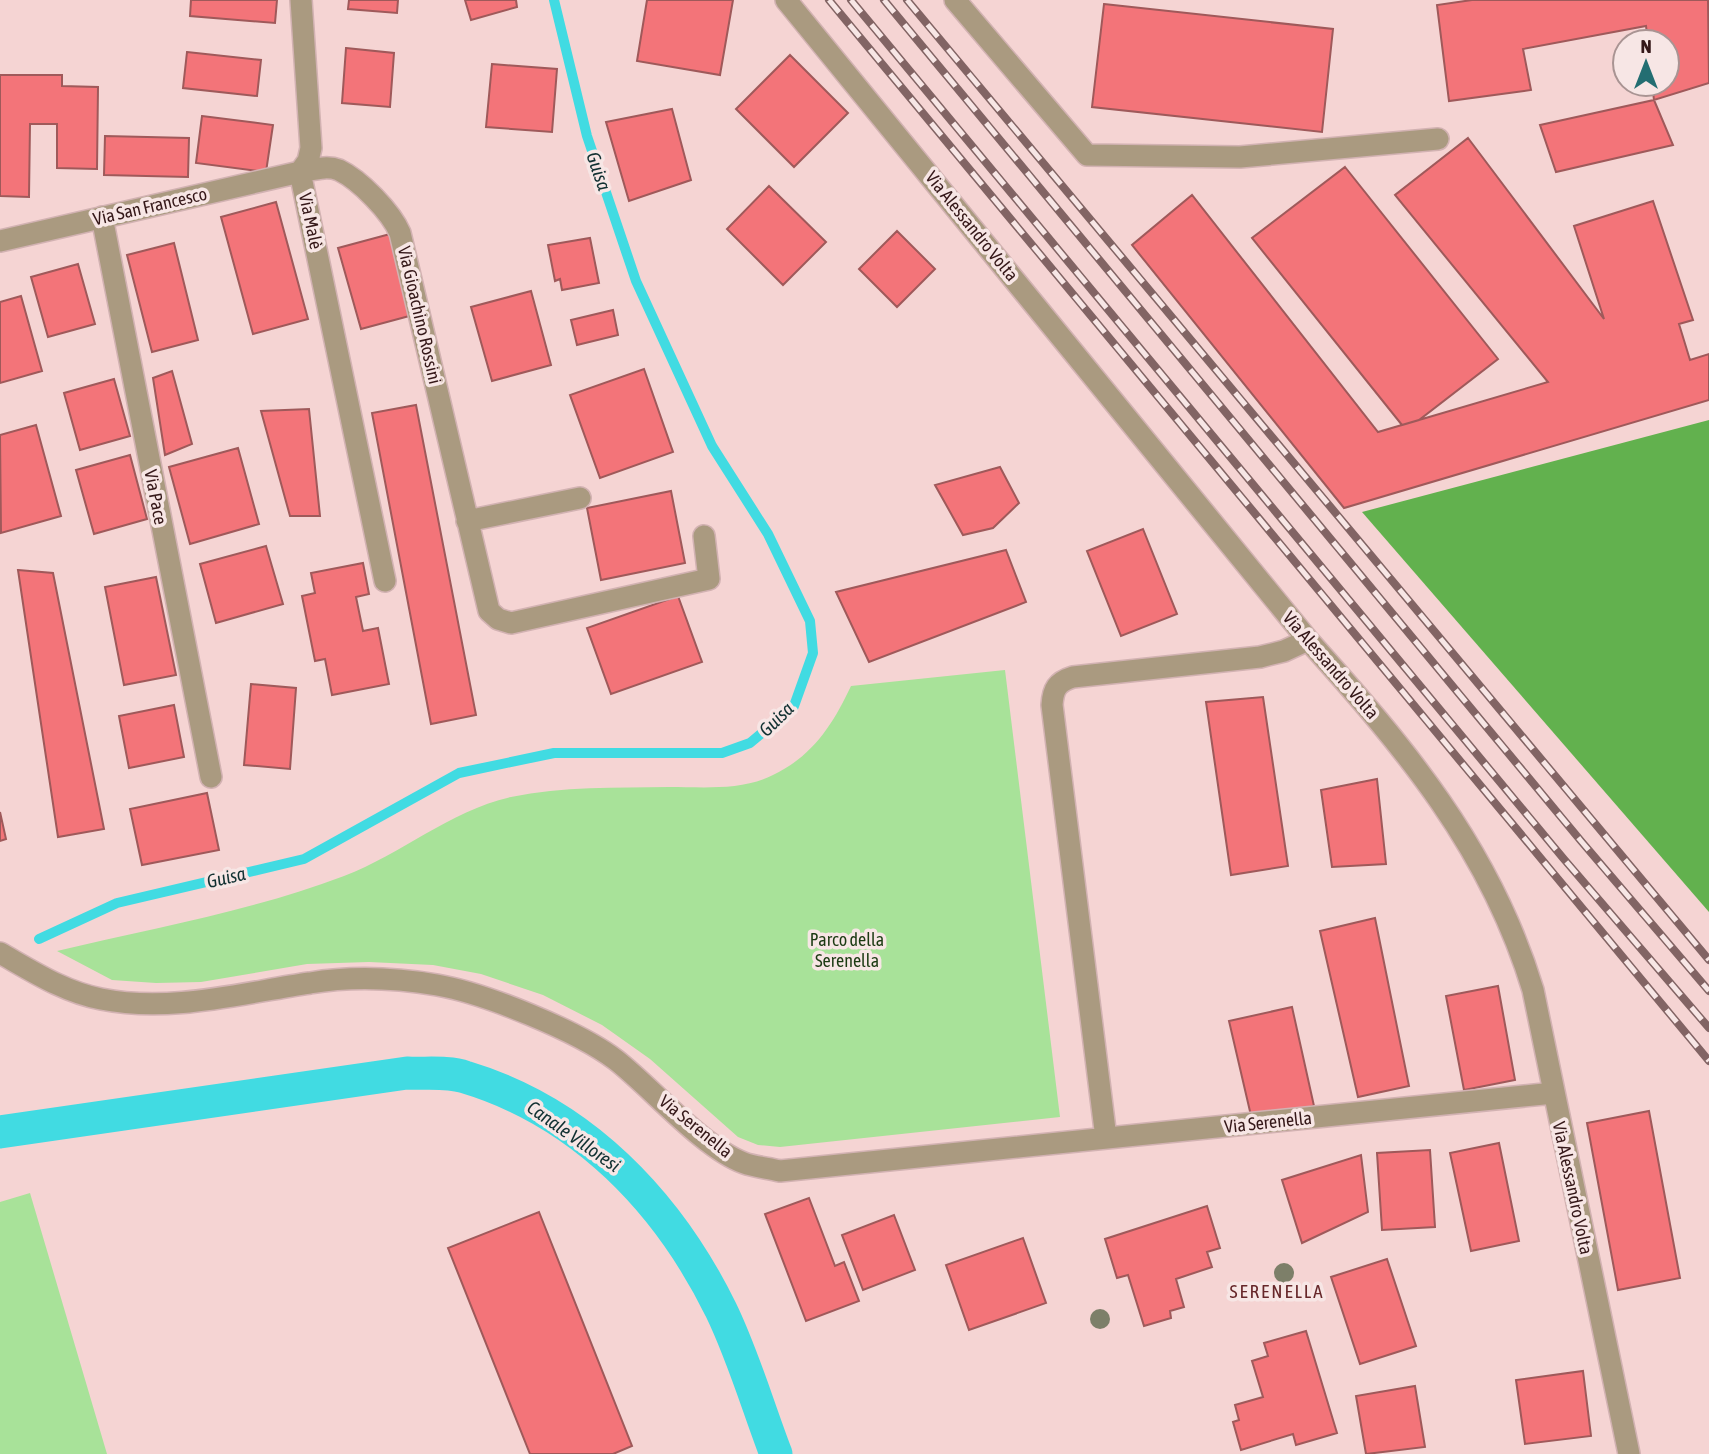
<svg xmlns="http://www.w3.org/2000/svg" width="1709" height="1454" viewBox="0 0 1709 1454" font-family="'Asap Condensed',sans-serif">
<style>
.green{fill:#a8e299}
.forest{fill:#62b14e}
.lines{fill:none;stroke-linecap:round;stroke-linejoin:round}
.stream{stroke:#41dbe2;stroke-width:10}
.canal{stroke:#41dbe2;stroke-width:33}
.building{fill:#f37479;stroke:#9f595a;stroke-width:2}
.minor-casing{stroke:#d2b2b2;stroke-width:24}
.minor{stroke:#aa9a80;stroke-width:21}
.rail-casing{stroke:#826464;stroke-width:8}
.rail{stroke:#f7e6e5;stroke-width:5;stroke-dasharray:16;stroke-linecap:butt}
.tree{fill:#7d7f69}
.labels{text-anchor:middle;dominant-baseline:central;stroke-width:7;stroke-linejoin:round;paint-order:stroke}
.street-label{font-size:18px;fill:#351819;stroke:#f7e6e5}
.park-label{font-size:18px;fill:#1b3a12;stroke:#f7e6e5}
.water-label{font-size:19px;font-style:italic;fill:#113132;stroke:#f7e6e5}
.neighbourhood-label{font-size:19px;letter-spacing:2px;fill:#662629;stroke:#f7e6e5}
</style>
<rect width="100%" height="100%" fill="#f5d4d3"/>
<!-- green -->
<path class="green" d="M1005,670L1060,1117L780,1147L758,1145L738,1137L650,1059L602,1025L543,995L481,974L433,965L369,962L307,964L201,982L156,983L112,980L57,951C153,928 252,911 344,876C402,854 449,811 511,797C563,786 616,788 669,787C702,787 742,791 773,775C813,756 833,724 851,686Z
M30,1193L107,1454H0V1202Z"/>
<!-- forest -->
<path class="forest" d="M1709,420V912L1362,512Z"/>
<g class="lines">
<!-- stream -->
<path class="stream" d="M39,939L117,903L304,859L459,773L554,753H722L750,743L794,706L813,653L810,621L768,534L712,446L636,281L587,136L554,0"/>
<!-- canal -->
<path class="canal" d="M0,1132L407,1073C425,1074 448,1071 465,1077C582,1112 668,1202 721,1310C743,1355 758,1407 776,1454"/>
</g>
<!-- building -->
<path class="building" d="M191,0H277L275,23L190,16Z
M349,0H398L397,13L348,9Z
M465,0H516L517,7L471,20Z
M647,0H733L720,75L637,61Z
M1472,0H1708L1709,83L1654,100L1652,84H1667V42H1648L1646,26L1523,49L1531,90L1449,101L1437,5Z
M1104,4L1333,29L1322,132L1092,107Z
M346,48L394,53L390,107L342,103Z
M187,52L261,60L257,96L183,88Z
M790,55L848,113L794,167L736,109Z
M492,64L557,69L552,132L486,127Z
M0,75H62V86L98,87L97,169L57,168V124H30L29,197L0,196Z
M1654,100L1673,145L1556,172L1540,125Z
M672,109L691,180L629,201L606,122Z
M202,116L273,125L266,172L196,163Z
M105,136L189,138L188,177L104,175Z
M1468,138L1604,319L1574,226L1653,201L1693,320L1679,324L1690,360L1709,354V400L1344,508L1132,245L1192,195L1378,432L1548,382L1395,195Z
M1345,167L1498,359L1419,420L1402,425L1252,238Z
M769,186L826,242L783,285L727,229Z
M276,202L308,319L253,334L221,217Z
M897,231L935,269L897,307L859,269Z
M390,234L413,315L361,329L338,248Z
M590,238L599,283L562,290L560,279L555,281L548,245Z
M174,243L198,340L152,352L127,255Z
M78,264L95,324L48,337L31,277Z
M531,291L551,365L492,381L471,307Z
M21,296L42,371L0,383V302Z
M613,310L618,335L577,345L571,320Z
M644,369L673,452L600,478L570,395Z
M172,371L192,444L165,455L153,378Z
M114,379L130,436L80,450L64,393Z
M416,405L476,715L431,724L372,413Z
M309,409L320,516H290L261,411Z
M36,425L61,516L1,533L0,435Z
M238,448L259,524L190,544L169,467Z
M130,455L147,519L94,534L76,470Z
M1000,467L1019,503L993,528L963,535L935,485Z
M671,491L685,563L601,580L587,508Z
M1143,529L1177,614L1121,636L1087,551Z
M266,546L283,604L216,623L200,564Z
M1006,550L1026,602L869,662L836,592Z
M363,563L369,594L356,597L363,631L378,628L389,684L332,695L325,659L315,661L302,596L315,593L311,573Z
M18,570L53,573L104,829L58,837Z
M156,577L176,675L124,685L105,587Z
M678,596L702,662L611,694L587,628Z
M251,684L296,688L290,769L244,765Z
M1263,697L1288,866L1231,875L1206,702Z
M174,705L184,757L129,768L119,716Z
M1377,779L1386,864L1332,867L1321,790Z
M207,793L219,850L142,865L130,809Z
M0,812L6,839L0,841Z
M1375,918L1409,1086L1358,1097L1320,931Z
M1498,986L1515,1080L1464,1090L1446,996Z
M1292,1007L1314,1106L1252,1120L1229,1021Z
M1649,1111L1680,1278L1618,1290L1587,1123Z
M1499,1143L1519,1241L1471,1251L1450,1153Z
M1430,1150L1435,1227L1382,1230L1377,1153Z
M1361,1155L1368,1212L1302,1243L1282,1180Z
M809,1198L835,1266L844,1262L859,1301L806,1321L765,1214Z
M1207,1206L1220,1248L1207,1252L1212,1267L1176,1279L1184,1307L1170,1311L1171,1318L1144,1326L1128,1275L1117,1278L1105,1239Z
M539,1212L632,1446L613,1454H530L448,1248Z
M894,1215L915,1270L863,1290L842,1235Z
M1023,1238L1046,1303L969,1330L946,1265Z
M1387,1259L1416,1346L1360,1364L1331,1277Z
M1306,1331L1337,1433L1296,1445L1293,1434L1241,1450L1233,1422L1239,1420L1235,1405L1263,1397L1252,1361L1268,1356L1264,1343Z
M1583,1371L1591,1436L1525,1444L1516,1380Z
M1415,1386L1425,1447L1366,1454L1356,1396Z"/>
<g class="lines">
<!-- minor casing -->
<g class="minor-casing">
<path id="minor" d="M301,0L311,148L308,161L300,172L385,581
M786,0L1308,640C1405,748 1490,848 1533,990L1629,1454
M955,0L1087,155L1240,157L1438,139
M102,217L211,777
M0,241L300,172C313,170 326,165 339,170C360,180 391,212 400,233L489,611L498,619L511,623L709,579L704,536
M467,521L580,498
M0,953C32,971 64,992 101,999C171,1013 241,993 310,983C351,976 396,978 437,985C484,993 578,1031 616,1060C652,1088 703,1148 744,1163C755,1167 768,1168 780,1171L1554,1093
M1106,1138L1052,705C1053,689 1057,682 1073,677L1260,657L1284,651L1308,640"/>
</g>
<!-- minor -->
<use href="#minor" class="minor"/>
<!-- rail casing -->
<g class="rail-casing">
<path id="rail" d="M829,0L1709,1061
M851,0L1563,858L1709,1028
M884,0L1581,841L1709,991
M907,0L1709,960"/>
</g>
<!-- rail -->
<use href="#rail" class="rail"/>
</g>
<!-- trees -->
<g class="tree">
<circle cx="1284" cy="1273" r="10"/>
<circle cx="1100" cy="1319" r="10"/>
</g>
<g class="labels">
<!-- street labels -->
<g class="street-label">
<text transform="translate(150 206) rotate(-13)">Via San Francesco</text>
<text transform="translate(311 221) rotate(78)">Via Malè</text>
<text transform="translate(972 226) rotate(51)">Via Alessandro Volta</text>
<text transform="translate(420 315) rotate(77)">Via Gioachino Rossini</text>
<text transform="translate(156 497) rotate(79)">Via Pace</text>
<text transform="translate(1331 665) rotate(49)">Via Alessandro Volta</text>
<text transform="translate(1268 1122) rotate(-6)">Via Serenella</text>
<text transform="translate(696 1126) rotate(39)">Via Serenella</text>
<text transform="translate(1573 1188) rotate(78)">Via Alessandro Volta</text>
</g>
<!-- park labels -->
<g class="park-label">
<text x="847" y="939">Parco della<tspan x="847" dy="21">Serenella</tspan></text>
</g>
<!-- water labels -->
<g class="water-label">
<text transform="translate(599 171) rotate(71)">Guisa</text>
<text transform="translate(776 719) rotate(-44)">Guisa</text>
<text transform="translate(226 877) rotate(-13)">Guisa</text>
<text transform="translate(574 1136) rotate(35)">Canale Villoresi</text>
</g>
<!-- neighbourhood labels -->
<g class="neighbourhood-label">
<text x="1277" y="1291">SERENELLA</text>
</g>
</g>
<!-- north arrow -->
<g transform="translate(1646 63)"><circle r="33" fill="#f7e6e5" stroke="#a99493" stroke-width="2"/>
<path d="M0-5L12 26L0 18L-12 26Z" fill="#236e72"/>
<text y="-10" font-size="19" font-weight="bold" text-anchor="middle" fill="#351819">N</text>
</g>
</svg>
